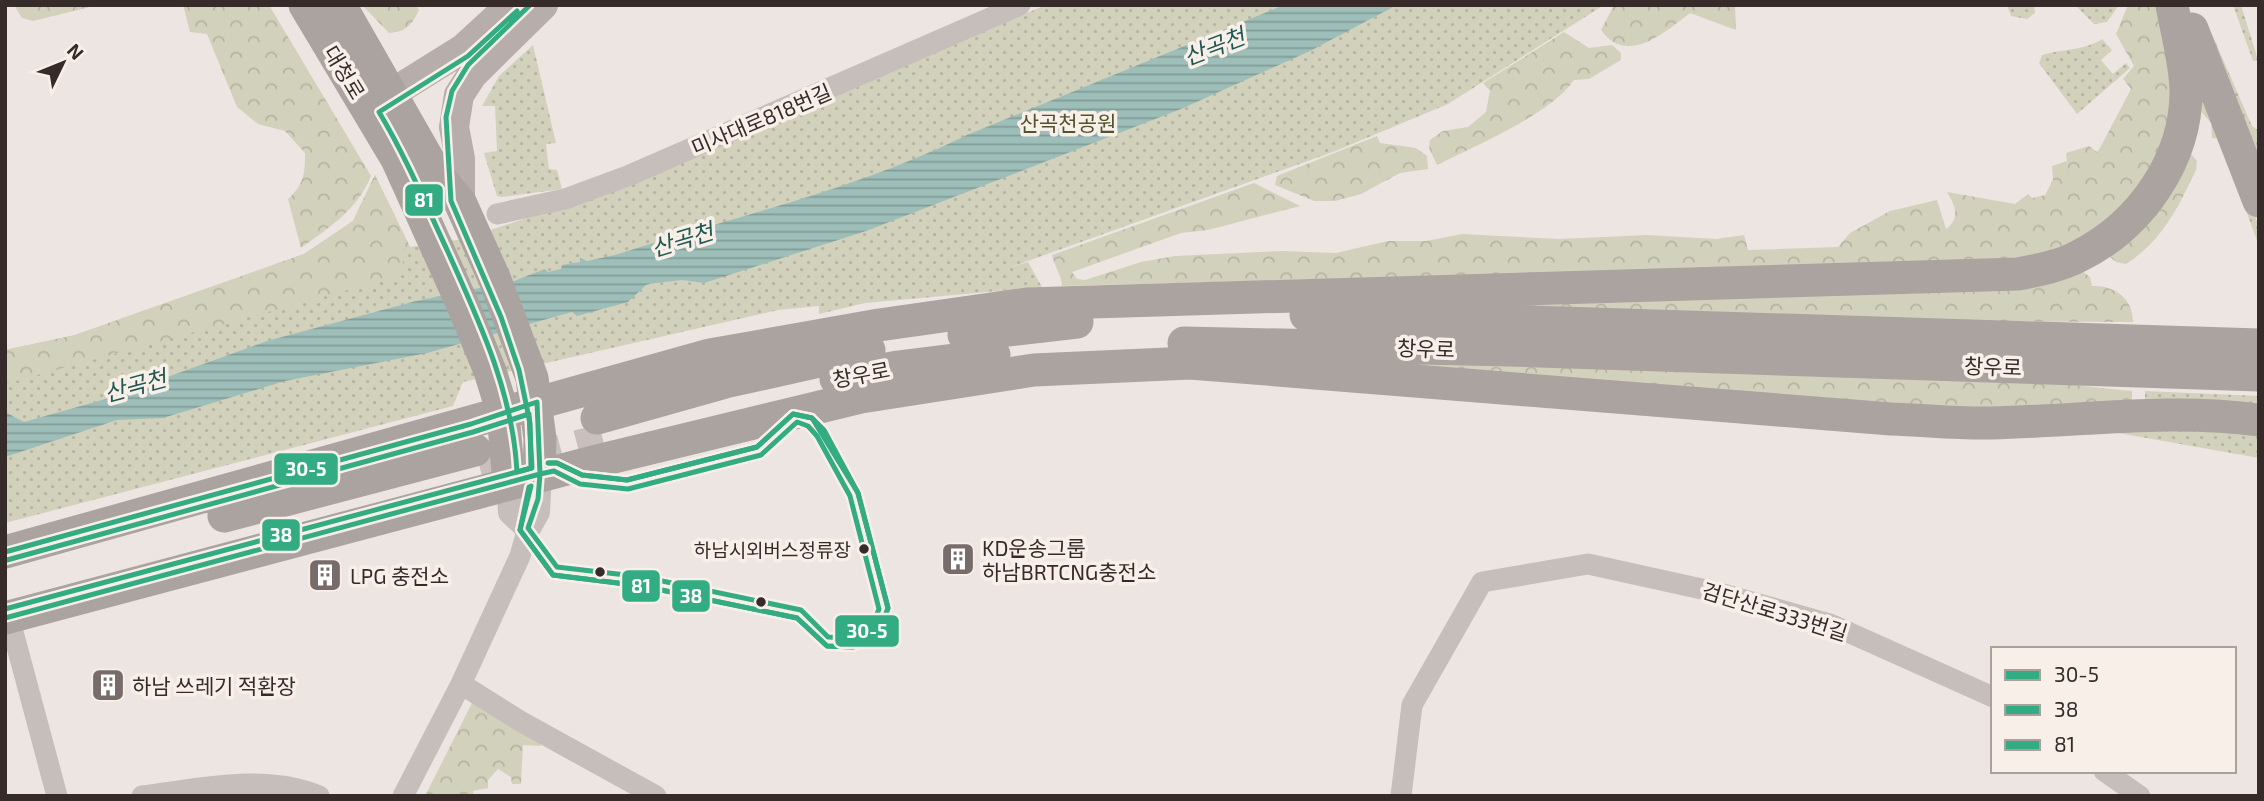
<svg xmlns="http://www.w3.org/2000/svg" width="2264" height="801" viewBox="0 0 2264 801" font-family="'Exo 2','Noto Sans KR',sans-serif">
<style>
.green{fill:url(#green-dots)}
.forest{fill:url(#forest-crowns)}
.water{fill:url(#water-rules)}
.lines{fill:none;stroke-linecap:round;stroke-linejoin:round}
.primary-tunnel{stroke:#c9c0bd;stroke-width:33;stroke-dasharray:33 17;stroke-linecap:butt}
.minor{stroke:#c6bebb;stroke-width:21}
.tertiary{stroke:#c6bebb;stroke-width:26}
.secondary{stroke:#b7aeab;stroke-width:30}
.primary{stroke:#aba3a0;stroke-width:33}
.bus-1-casing{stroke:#f9efe9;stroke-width:10}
.bus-2-casing{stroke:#f9efe9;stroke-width:10}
.bus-3-casing{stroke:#f9efe9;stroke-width:10}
.bus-1{stroke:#34ac83;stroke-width:5}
.bus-2{stroke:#34ac83;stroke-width:5}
.bus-3{stroke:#34ac83;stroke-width:5}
.bus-dot{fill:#372b29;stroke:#f9efe9;stroke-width:2.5}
.labels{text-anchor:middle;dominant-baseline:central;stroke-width:7;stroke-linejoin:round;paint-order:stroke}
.bus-label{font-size:19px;fill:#372b29;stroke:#f9efe9;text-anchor:end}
.street-label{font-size:21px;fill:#372b29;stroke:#f9efe9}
.park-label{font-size:21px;fill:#4d552d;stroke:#f9efe9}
.poi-label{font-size:21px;fill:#372b29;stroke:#f9efe9;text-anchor:start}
.water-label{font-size:23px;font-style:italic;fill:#1f5852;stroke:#f9efe9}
.line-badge{stroke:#f9efe9;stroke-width:2.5}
.badge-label{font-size:19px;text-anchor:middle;font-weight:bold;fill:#fff}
</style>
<defs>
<pattern id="green-dots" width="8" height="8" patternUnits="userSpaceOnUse" patternTransform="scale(1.75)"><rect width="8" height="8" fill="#d2d1bc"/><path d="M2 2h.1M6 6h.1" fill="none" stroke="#b5b4a2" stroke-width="1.8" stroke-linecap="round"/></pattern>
<pattern id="forest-crowns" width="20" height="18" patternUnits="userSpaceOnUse" patternTransform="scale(1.75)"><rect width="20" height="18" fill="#d2d1bc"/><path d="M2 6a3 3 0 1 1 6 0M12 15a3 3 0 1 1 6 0" fill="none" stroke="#b5b4a2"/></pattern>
<pattern id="water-rules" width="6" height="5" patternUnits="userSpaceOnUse" patternTransform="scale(1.75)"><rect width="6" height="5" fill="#9ebfb9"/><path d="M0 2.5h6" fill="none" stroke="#829b96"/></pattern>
</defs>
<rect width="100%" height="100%" fill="#ede5e2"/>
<!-- green -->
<path class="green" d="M1046,5H1604L1448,104L1333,152L1011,267L1028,262L1042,287L865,303L819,314V306L778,310L463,382L453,406L5,523V350L75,335L304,254L353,221L375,175L410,247L463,239L563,206Z
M2007,5H2034L2035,13L2027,19L2011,16Z
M2075,5H2119L2107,22L2094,24Z
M2233,5H2241L2258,60L2253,61Z
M2199,29L2212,34L2252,126L2259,131V179Z
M2102,39L2112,50L2101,60L2113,74L2126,63L2130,68L2077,114L2039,63L2042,55C2062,49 2087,50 2102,39Z
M533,45L556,143L546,144L549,169L557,170L562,189L502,197L497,196L484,153L497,151L495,106H482L499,76Z
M2198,78L2259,226V246L2220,139L2212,138L2211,123L2197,107Z
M2145,391L2259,396V407L2145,400Z
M2259,428V458L2107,431Z"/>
<!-- forest -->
<path class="forest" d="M14,5H98L33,21L22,18Z
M183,5H269L371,176C357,210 330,227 301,248L288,199C304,185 305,173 305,153L285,131L258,124L237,107L207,34L190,32Z
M362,5H416L419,10C412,25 406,32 389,33Z
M1614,5H1735L1736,30L1690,13C1666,31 1627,67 1601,30Z
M2128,5H2158L2175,59L2171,140L2111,227L2021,261L1062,286C1062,276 1054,266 1052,255L1254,183L1300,206L1208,230L1181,233L1072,272L1077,279L1085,280L1141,262L1175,256L1283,251L1336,253L1388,241H1426L1462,234L1559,239L1647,235L1716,239L1744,235L1748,250L1838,247L1850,233L1890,211L1937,200L1946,229C1961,218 1955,205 1947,192L2015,204L2028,194L2032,198L2045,195L2053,180L2052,166L2067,161L2066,153L2089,146L2097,152L2101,146L2131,89L2123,79L2134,66L2116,34Z
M1564,32L1589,48L1612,45L1621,53V60L1589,79L1574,80C1550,115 1476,145 1437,165L1429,148L1430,140L1443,131L1468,127L1486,112L1490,91L1483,83Z
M1377,136L1380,143L1416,148L1427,156L1428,169L1400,173L1361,194L1335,201H1314L1275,185L1277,176Z
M2190,153L2197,161L2196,170C2178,208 2162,241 2126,264L2116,262L2105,253Z
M375,175L410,247L399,251L407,274L5,384V350L75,335L304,254L353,221Z
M2074,265L2090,277L2092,286C2114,285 2133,298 2133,322L1878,321L1425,301Z
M1315,358L2024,380L2132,391V402C2067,402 2004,412 1940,409Z
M472,703L539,740L541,746L523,745L521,784H512L511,777L498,769L488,780V788L473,791L474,796H425Z"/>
<!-- water -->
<path class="water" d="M1284,5H1397L1310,51L1181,109L866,231L704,283L682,280L647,284L628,302L577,316L572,312L427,353L285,381L163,418L117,420L5,457V412L24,422L109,398L267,341L416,301L514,281L545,269L548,272L561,269L562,265L580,262V258L587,261L615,255C732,217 856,190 967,135Z"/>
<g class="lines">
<!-- primary-tunnel -->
<path class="primary-tunnel" d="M481,472L603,440"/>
<!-- minor -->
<path class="minor" d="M497,214L565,199L630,175L1020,5
M9,617L57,796
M461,684L520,721L656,796
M2104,771L2140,796
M142,796C199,789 265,773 319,796
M403,796L461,684L520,556L528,528
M1401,796L1412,705L1482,582L1588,564L1720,593L1830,624L1993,697"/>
<!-- tertiary -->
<path class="tertiary" d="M509,483L511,512L528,528L537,512L539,475"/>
<!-- secondary -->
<path class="secondary" d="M370,107L463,49L511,5
M460,202V159L454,127L459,95L472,75L543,5"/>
<!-- primary -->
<path class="primary" d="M305,5L397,159L462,303L490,371L503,413L509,483
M340,5L437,175L460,202L495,280L532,378L540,439L539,475
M2192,29L2259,201
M1306,315L2259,345
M964,335L1077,322
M1184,343L1511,350L2259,375
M836,379L898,367L994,355
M597,418L725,382L869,350
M224,516L475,450
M5,552L710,355L879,325L1027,304L2018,274C2039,270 2060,266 2079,256C2141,225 2187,159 2186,89C2185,61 2177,33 2172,5
M5,618L593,462L861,397L1034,370L1190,363L1891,419C1925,420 1959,424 1992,423C2081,421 2170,408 2259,420"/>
<!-- bus-1 casing -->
<g class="bus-1-casing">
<path id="bus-1" d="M797,422L808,426L817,436L850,496L879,609L871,629L851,638L828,637L801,610L643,577L557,567L528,528L538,499L540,474L554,471L580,484L628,489L761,455Z
M5,552L471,424L537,402L540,474
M5,618L540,474"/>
</g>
<!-- bus-2 casing -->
<g class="bus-2-casing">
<path id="bus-2" d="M531,486L520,530L553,575L642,586L797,618L827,646L853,647L879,633L888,608L858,493L824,430L812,418L793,414L757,447L627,480L582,475L557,463H549
M5,609L532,468L529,414L473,432L7,560"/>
</g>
<!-- bus-3 casing -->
<g class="bus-3-casing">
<path id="bus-3" d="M517,11L468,56L379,112C406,157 426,205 448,252C480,323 513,393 517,472L531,468L530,423L519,370L501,317L451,201L446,117L452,91L468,65L530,5
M529,487L520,530L553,575L642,586L797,618L827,646L853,647L879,633L888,608L858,493L812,418L793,414L757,447L627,480L582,475L557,463H548"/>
</g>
<!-- bus-1 -->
<use href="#bus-1" class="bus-1"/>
<!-- bus-2 -->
<use href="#bus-2" class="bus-2"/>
<!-- bus-3 -->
<use href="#bus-3" class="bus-3"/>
</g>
<!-- icons -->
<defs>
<g id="building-square" transform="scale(1.75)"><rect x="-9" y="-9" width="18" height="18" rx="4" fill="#776c6a" stroke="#f9efe9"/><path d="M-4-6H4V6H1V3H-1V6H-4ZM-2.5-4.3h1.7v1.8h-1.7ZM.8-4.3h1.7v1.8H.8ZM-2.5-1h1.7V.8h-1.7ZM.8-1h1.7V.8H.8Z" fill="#fff"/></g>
</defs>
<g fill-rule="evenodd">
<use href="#building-square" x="958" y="559"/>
<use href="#building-square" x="325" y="575"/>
<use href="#building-square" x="108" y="685"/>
</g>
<!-- markers -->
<g class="bus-dot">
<circle cx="864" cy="549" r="6"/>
<circle cx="600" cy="572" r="6"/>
<circle cx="761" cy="602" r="6"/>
</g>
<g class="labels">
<!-- bus labels -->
<g class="bus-label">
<text x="851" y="549">하남시외버스정류장</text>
</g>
<!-- street labels -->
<g class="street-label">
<text transform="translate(345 72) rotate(59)">대청로</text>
<text transform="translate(761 119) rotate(-23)">미사대로818번길</text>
<text transform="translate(1426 348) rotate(2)">창우로</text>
<text transform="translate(1993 366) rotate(2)">창우로</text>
<text transform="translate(861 374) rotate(-11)">창우로</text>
<text transform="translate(1775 611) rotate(17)">검단산로333번길</text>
</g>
<!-- park labels -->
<g class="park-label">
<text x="1068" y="122">산곡천공원</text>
</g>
<!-- poi labels -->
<g class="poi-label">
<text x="982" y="547">KD운송그룹<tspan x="982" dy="24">하남BRTCNG충전소</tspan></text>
<text x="350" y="575">LPG 충전소</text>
<text x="132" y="685">하남 쓰레기 적환장</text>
</g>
<!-- water labels -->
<g class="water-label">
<text transform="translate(1214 46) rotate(-21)">산곡천</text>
<text transform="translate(682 239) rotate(-17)">산곡천</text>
<text transform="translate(135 385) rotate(-15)">산곡천</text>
</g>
</g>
<g class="line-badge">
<rect x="404" y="183" width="40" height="34" rx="7" fill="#34ac83"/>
<rect x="273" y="452" width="66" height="34" rx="7" fill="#34ac83"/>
<rect x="261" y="518" width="40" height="34" rx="7" fill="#34ac83"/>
<rect x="621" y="569" width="40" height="34" rx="7" fill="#34ac83"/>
<rect x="671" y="579" width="40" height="34" rx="7" fill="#34ac83"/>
<rect x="834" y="614" width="66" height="34" rx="7" fill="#34ac83"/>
</g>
<g class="badge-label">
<text x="424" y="207">81</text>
<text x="306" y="476">30-5</text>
<text x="281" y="542">38</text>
<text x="641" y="593">81</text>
<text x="691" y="603">38</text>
<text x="867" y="638">30-5</text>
</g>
<!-- border -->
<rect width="2264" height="801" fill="none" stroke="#372b29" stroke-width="14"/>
<!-- legend -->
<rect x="1991" y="647" width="245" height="126" fill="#f9efe9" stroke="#aba19c" stroke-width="2"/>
<rect x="2005" y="670" width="35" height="10" fill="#34ac83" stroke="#aba19c" stroke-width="2"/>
<text x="2054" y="682" font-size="21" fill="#372b29">30-5</text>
<rect x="2005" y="705" width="35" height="10" fill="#34ac83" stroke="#aba19c" stroke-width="2"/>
<text x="2054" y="717" font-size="21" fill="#372b29">38</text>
<rect x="2005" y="740" width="35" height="10" fill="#34ac83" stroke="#aba19c" stroke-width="2"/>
<text x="2054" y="752" font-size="21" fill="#372b29">81</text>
<!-- north arrow -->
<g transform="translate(63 63) rotate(47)" stroke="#f9efe9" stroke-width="5" paint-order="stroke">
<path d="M0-5L12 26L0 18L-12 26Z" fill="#372b29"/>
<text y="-10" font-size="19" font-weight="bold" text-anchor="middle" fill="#372b29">N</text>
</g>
</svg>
